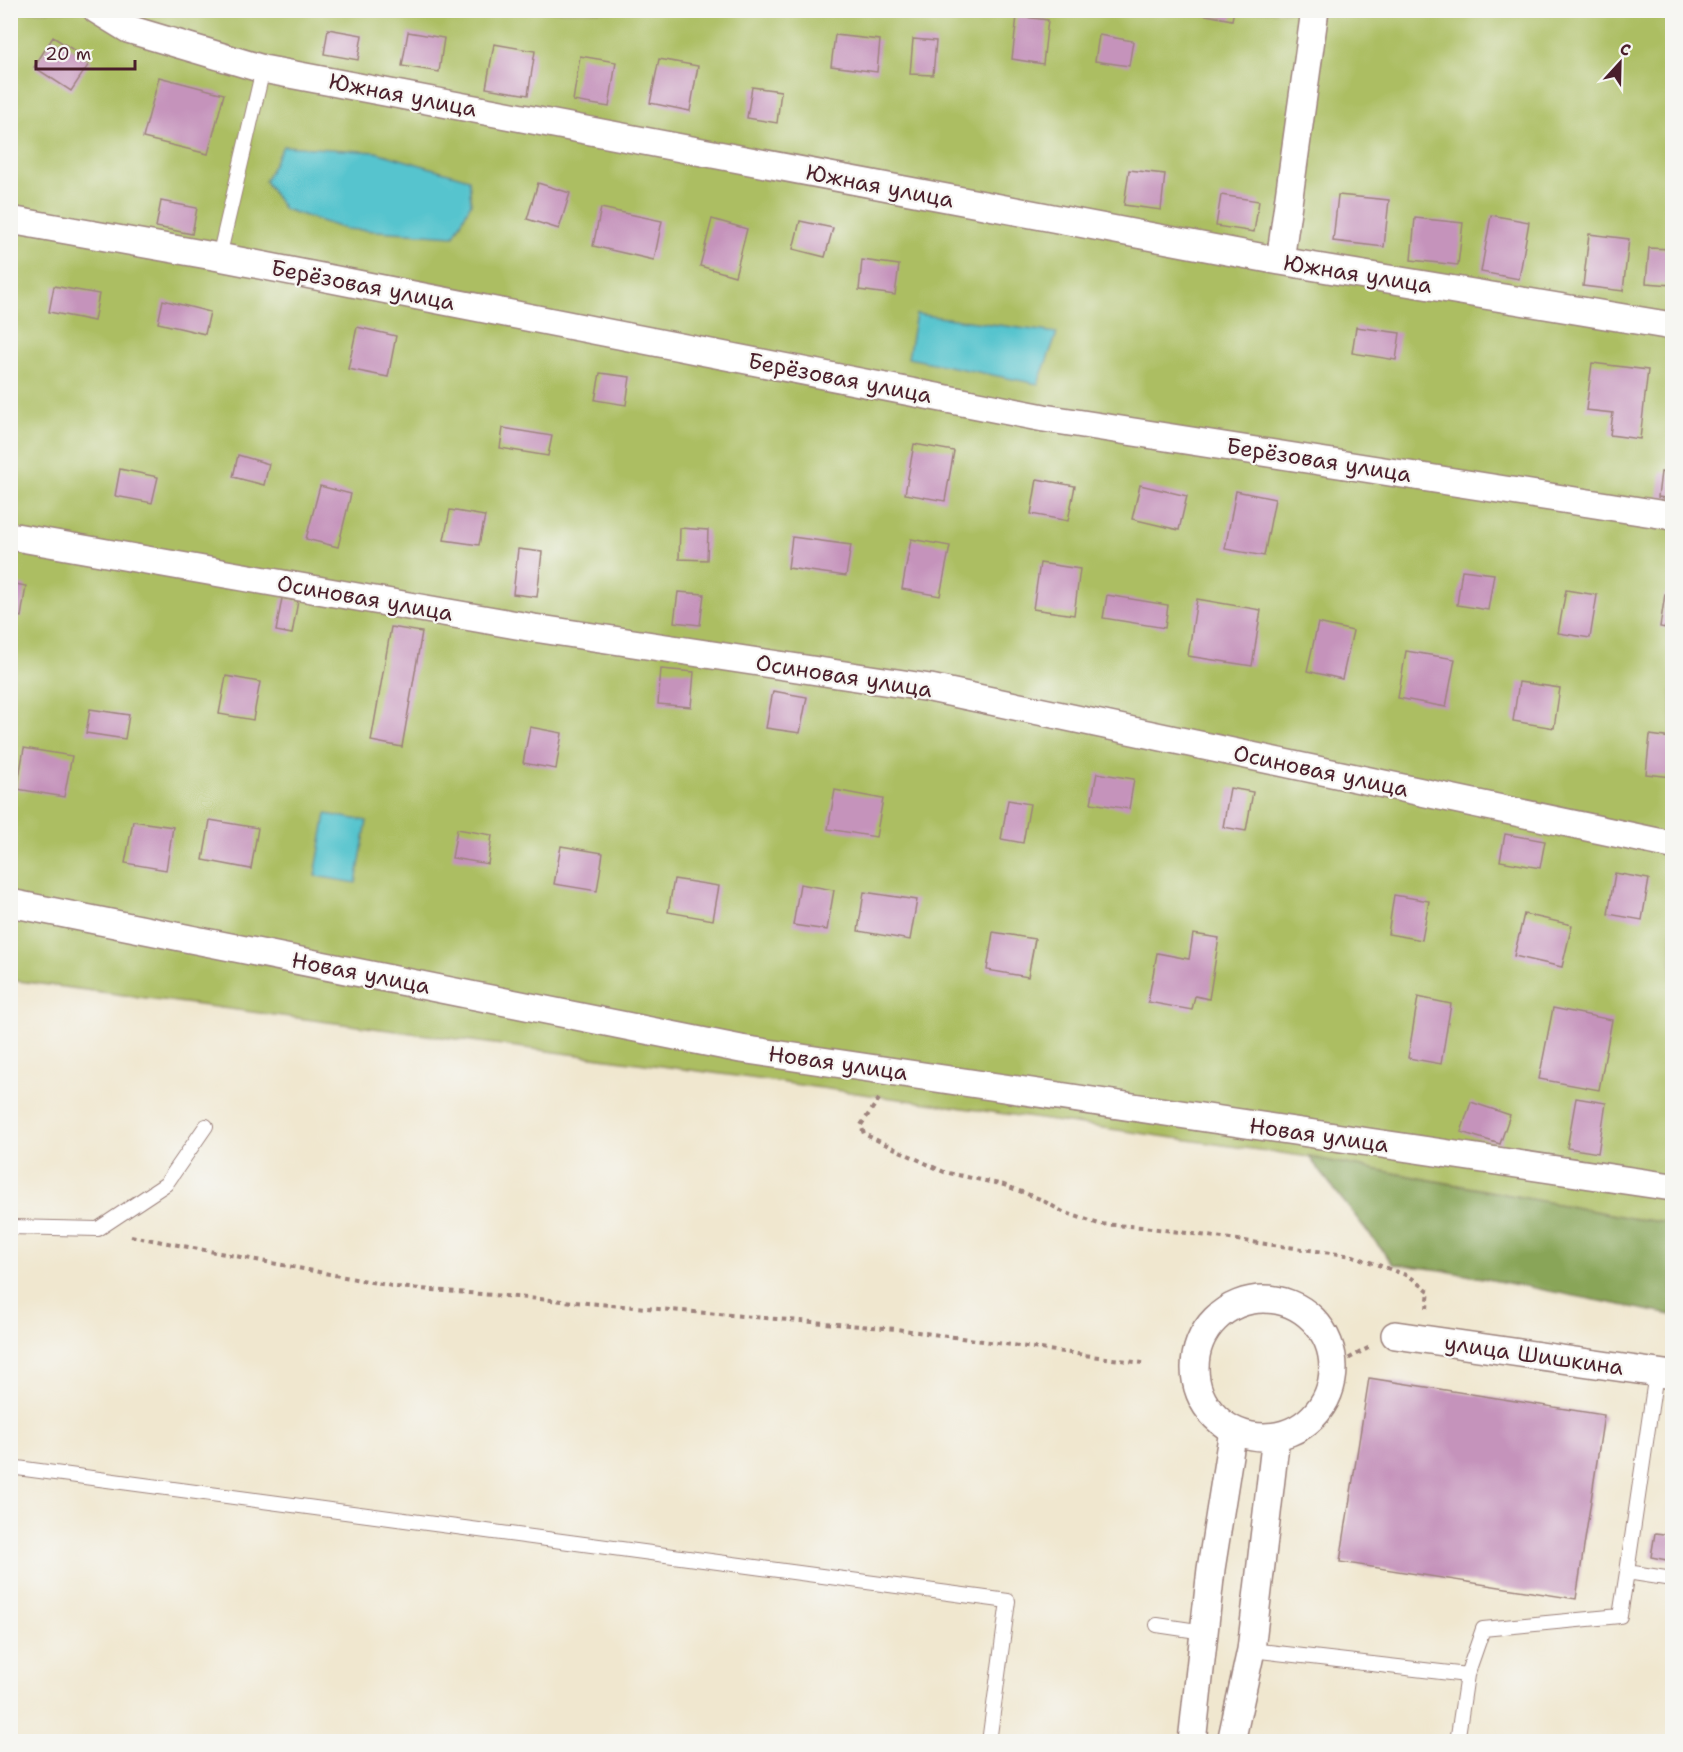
<svg xmlns="http://www.w3.org/2000/svg" width="1683" height="1752" viewBox="0 0 1683 1752" font-family="'Shantell Sans',sans-serif">
<style>
.green{fill:#acbe62;stroke:#7b6e46;stroke-width:1.5}
.forest{fill:#89a558;stroke:#6a6242;stroke-width:1.5}
.water{fill:#57c4ce;stroke:#50727c;stroke-width:1.5}
.building{fill:#c593bb}
.lines{fill:none;stroke-linecap:round;stroke-linejoin:round}
.lane-casing{stroke:#9d837d;stroke-width:16}
.street-casing{stroke:#9d837d;stroke-width:30}
.path{stroke:#9d837d;stroke-width:4;stroke-dasharray:4.5 4.5;stroke-linecap:butt}
.lane{stroke:#fff;stroke-width:14}
.street{stroke:#fff;stroke-width:27}
.labels{text-anchor:middle;dominant-baseline:central;stroke-width:4.5;stroke-linejoin:round;paint-order:stroke}
.street-label{font-size:22px;fill:#4a1f2b;stroke:#f6f6f2}
</style>
<rect width="100%" height="100%" fill="#f6f6f2"/>
<filter id="ink" filterUnits="userSpaceOnUse"><feTurbulence type="fractalNoise" baseFrequency=".0167" numOctaves="2"/><feDisplacementMap in="SourceGraphic" scale="12" xChannelSelector="R" yChannelSelector="G"/><feConvolveMatrix kernelMatrix="1 2 1 2 8 2 1 2 1" color-interpolation-filters="sRGB"/></filter>
<filter id="wash" filterUnits="userSpaceOnUse"><feTurbulence type="fractalNoise" baseFrequency=".008" numOctaves="4" result="noise"/><feDisplacementMap in="SourceGraphic" scale="24" xChannelSelector="R" yChannelSelector="G"/><feGaussianBlur stdDeviation="1.35" result="paint"/><feColorMatrix in="noise" values="0 0 0 0 0 0 0 0 0 0 0 0 0 0 0 0 0 1.4 0 .05"/><feComposite in="paint" operator="in"/></filter>
<g filter="url(#wash)">
<rect width="100%" height="100%" fill="#f0e7cf"/>
<!-- green -->
<path class="green" d="M11,11H1672V1223L1636,1219L1309,1157L736,1076L11,980Z"/>
<!-- forest -->
<path class="forest" d="M1309,1157L1636,1219L1672,1223V1315L1441,1270L1393,1264Z"/>
<!-- water -->
<path class="water" d="M283,146L376,152L469,179L471,203L454,236L345,229L284,209L265,181Z
M916,314L1057,333L1038,384L908,358Z
M326,814L367,821L356,883L315,876Z"/>
<g id="blocks">
<!-- building -->
<path class="building" d="M1181,10H1234L1232,20Z
M1017,16L1048,20L1043,64L1012,59Z
M328,29L362,35L358,60L324,54Z
M408,32L444,38L439,72L402,66Z
M835,35L880,40L877,72L831,66Z
M1099,35L1133,41L1129,66L1095,61Z
M53,37L91,61L71,91L34,67Z
M913,39L936,41L933,75L910,74Z
M494,44L535,51L528,95L486,88Z
M580,56L616,62L609,107L573,101Z
M659,59L698,66L690,111L650,103Z
M159,77L224,94L208,154L143,138Z
M752,87L781,91L777,123L747,118Z
M1129,170L1165,174L1161,210L1124,205Z
M538,183L570,193L559,229L527,219Z
M1221,195L1259,201L1254,232L1216,226Z
M1338,195L1389,200L1384,247L1333,241Z
M161,201L197,208L192,234L156,227Z
M601,208L662,221L654,260L593,246Z
M1491,215L1529,222L1519,279L1481,272Z
M1415,218L1463,223L1458,265L1411,260Z
M712,219L747,229L735,276L700,266Z
M800,221L833,228L825,257L793,249Z
M1589,234L1629,239L1623,291L1583,286Z
M1649,248L1672,249V285L1646,283Z
M862,260L899,265L895,295L859,290Z
M54,286L99,294L94,321L49,312Z
M163,300L210,312L205,334L158,323Z
M357,327L396,336L388,377L348,369Z
M1356,327L1400,333L1396,360L1352,353Z
M1592,363L1648,370L1640,439L1610,435L1613,413L1586,410Z
M600,373L630,377L626,405L595,400Z
M503,428L552,436L548,456L500,448Z
M914,444L954,451L945,501L905,494Z
M238,455L269,464L264,485L233,477Z
M120,469L158,477L152,503L115,496Z
M1661,472L1672,474V499L1658,497Z
M1037,479L1075,486L1068,521L1031,514Z
M1140,485L1187,496L1179,530L1132,519Z
M320,486L351,494L338,547L306,539Z
M1236,491L1275,499L1264,556L1225,549Z
M450,510L485,516L479,545L444,540Z
M680,528L708,530L707,560L679,559Z
M792,537L851,545L846,576L788,568Z
M911,539L950,546L940,596L902,589Z
M518,549L542,552L537,597L513,594Z
M1040,563L1080,569L1074,615L1033,609Z
M1462,570L1494,574L1488,610L1457,605Z
M10,583L26,586L21,617L10,615Z
M1566,590L1597,595L1590,638L1558,633Z
M678,592L704,594L700,625L674,622Z
M1665,594L1672,595V629L1660,627Z
M1107,595L1168,605L1165,628L1103,618Z
M282,598L298,601L292,634L276,631Z
M1197,599L1261,610L1252,666L1188,656Z
M1318,623L1353,631L1342,679L1307,671Z
M391,627L422,632L402,747L371,741Z
M1406,651L1455,659L1446,707L1398,698Z
M661,669L694,672L691,707L658,704Z
M226,676L260,682L253,720L219,714Z
M1519,682L1560,688L1554,728L1513,721Z
M773,691L807,697L800,733L766,728Z
M90,709L129,715L125,739L86,733Z
M530,727L562,733L556,769L523,763Z
M1650,735L1672,738V777L1646,774Z
M24,748L72,756L64,797L17,789Z
M1097,773L1134,779L1129,809L1091,803Z
M1230,788L1253,792L1246,831L1223,827Z
M835,790L883,799L876,837L828,829Z
M1008,800L1030,804L1023,843L1001,839Z
M210,820L258,828L251,869L203,860Z
M133,821L173,827L166,870L125,863Z
M457,829L492,835L488,864L452,858Z
M1505,834L1545,841L1540,868L1500,861Z
M561,846L603,853L597,891L554,884Z
M1615,873L1649,879L1642,920L1608,914Z
M674,879L719,886L713,920L668,912Z
M800,884L834,890L827,930L793,925Z
M864,892L917,900L910,940L858,931Z
M1394,895L1429,901L1422,940L1388,934Z
M1524,914L1572,925L1562,967L1514,956Z
M993,932L1035,939L1028,977L987,970Z
M1193,934L1219,938L1209,999L1195,996L1192,1010L1148,1002L1157,953L1189,959Z
M1418,997L1451,1004L1441,1064L1408,1058Z
M1553,1008L1612,1020L1599,1090L1539,1079Z
M1576,1098L1606,1103L1598,1153L1567,1148Z
M1471,1102L1510,1115L1500,1144L1461,1132Z
M1369,1378L1604,1415L1576,1599L1340,1562Z
M1655,1533L1672,1535V1561L1651,1557Z"/>
</g>
</g>
<g filter="url(#ink)">
<use href="#blocks" fill-opacity="0" stroke="#9d837d" stroke-width="1.5"/>
<g class="lines">
<!-- lane casing -->
<g class="lane-casing">
<path id="lane" d="M219,257L263,69
M10,1227L98,1229L166,1184L206,1126
M10,1467L1008,1601L989,1742
M1627,1572L1656,1373
M1157,1625L1204,1632
M1251,1650L1467,1675
M1457,1742L1467,1675L1483,1629L1620,1616L1627,1572L1672,1579"/>
</g>
<!-- street casing -->
<g class="street-casing">
<path id="street" d="M97,10L128,29L263,69L1280,261L1672,326
M10,220L219,257L1044,418L1672,516
M1280,261L1315,10
M10,536L534,628L930,688L1672,845
M10,903L741,1049L1672,1187
M1195 1368a69 69 0 1 1 138 0a69 69 0 1 1-138 0Z
M1395,1335L1672,1375
M1192,1742L1211,1569L1233,1430
M1231,1742L1251,1650L1276,1436"/>
</g>
<!-- path -->
<path class="path" d="M879,1099L861,1125L864,1134L944,1172L1004,1185L1040,1199L1063,1212L1099,1224L1143,1227L1353,1256L1409,1276L1429,1291L1427,1308
M131,1236L397,1287L896,1329L1142,1363
M1333,1367L1370,1347"/>
<!-- lane -->
<use href="#lane" class="lane"/>
<!-- street -->
<use href="#street" class="street"/>
</g>
</g>
<g class="labels">
<!-- street labels -->
<g class="street-label">
<text transform="translate(403 95) rotate(11)">Южная улица</text>
<text transform="translate(880 186) rotate(11)">Южная улица</text>
<text transform="translate(1358 274) rotate(9)">Южная улица</text>
<text transform="translate(363 285) rotate(11)">Берёзовая улица</text>
<text transform="translate(840 378) rotate(11)">Берёзовая улица</text>
<text transform="translate(1319 460) rotate(9)">Берёзовая улица</text>
<text transform="translate(365 598) rotate(10)">Осиновая улица</text>
<text transform="translate(844 676) rotate(9)">Осиновая улица</text>
<text transform="translate(1321 771) rotate(12)">Осиновая улица</text>
<text transform="translate(361 973) rotate(11)">Новая улица</text>
<text transform="translate(838 1063) rotate(8)">Новая улица</text>
<text transform="translate(1319 1135) rotate(8)">Новая улица</text>
<text transform="translate(1534 1355) rotate(8)">улица Шишкина</text>
</g>
</g>
<!-- margin -->
<rect width="1683" height="1752" fill="none" stroke="#f6f6f2" stroke-width="36"/>
<!-- north arrow -->
<g transform="translate(1620 63) rotate(22)" stroke="#f6f6f2" stroke-width="4.5" paint-order="stroke">
<path d="M0-4.5L10 22L0 15L-10 22Z" fill="#4a1f2b"/>
<text y="-9" font-size="16" font-weight="bold" text-anchor="middle" fill="#4a1f2b">С</text>
</g>
<!-- scale -->
<path d="M36 60v9h99v-9" fill="none" stroke="#4a1f2b" stroke-width="3"/>
<text x="45" y="60" font-size="18" fill="#4a1f2b" stroke="#f6f6f2" stroke-width="4.5" paint-order="stroke">20 m</text>
</svg>
